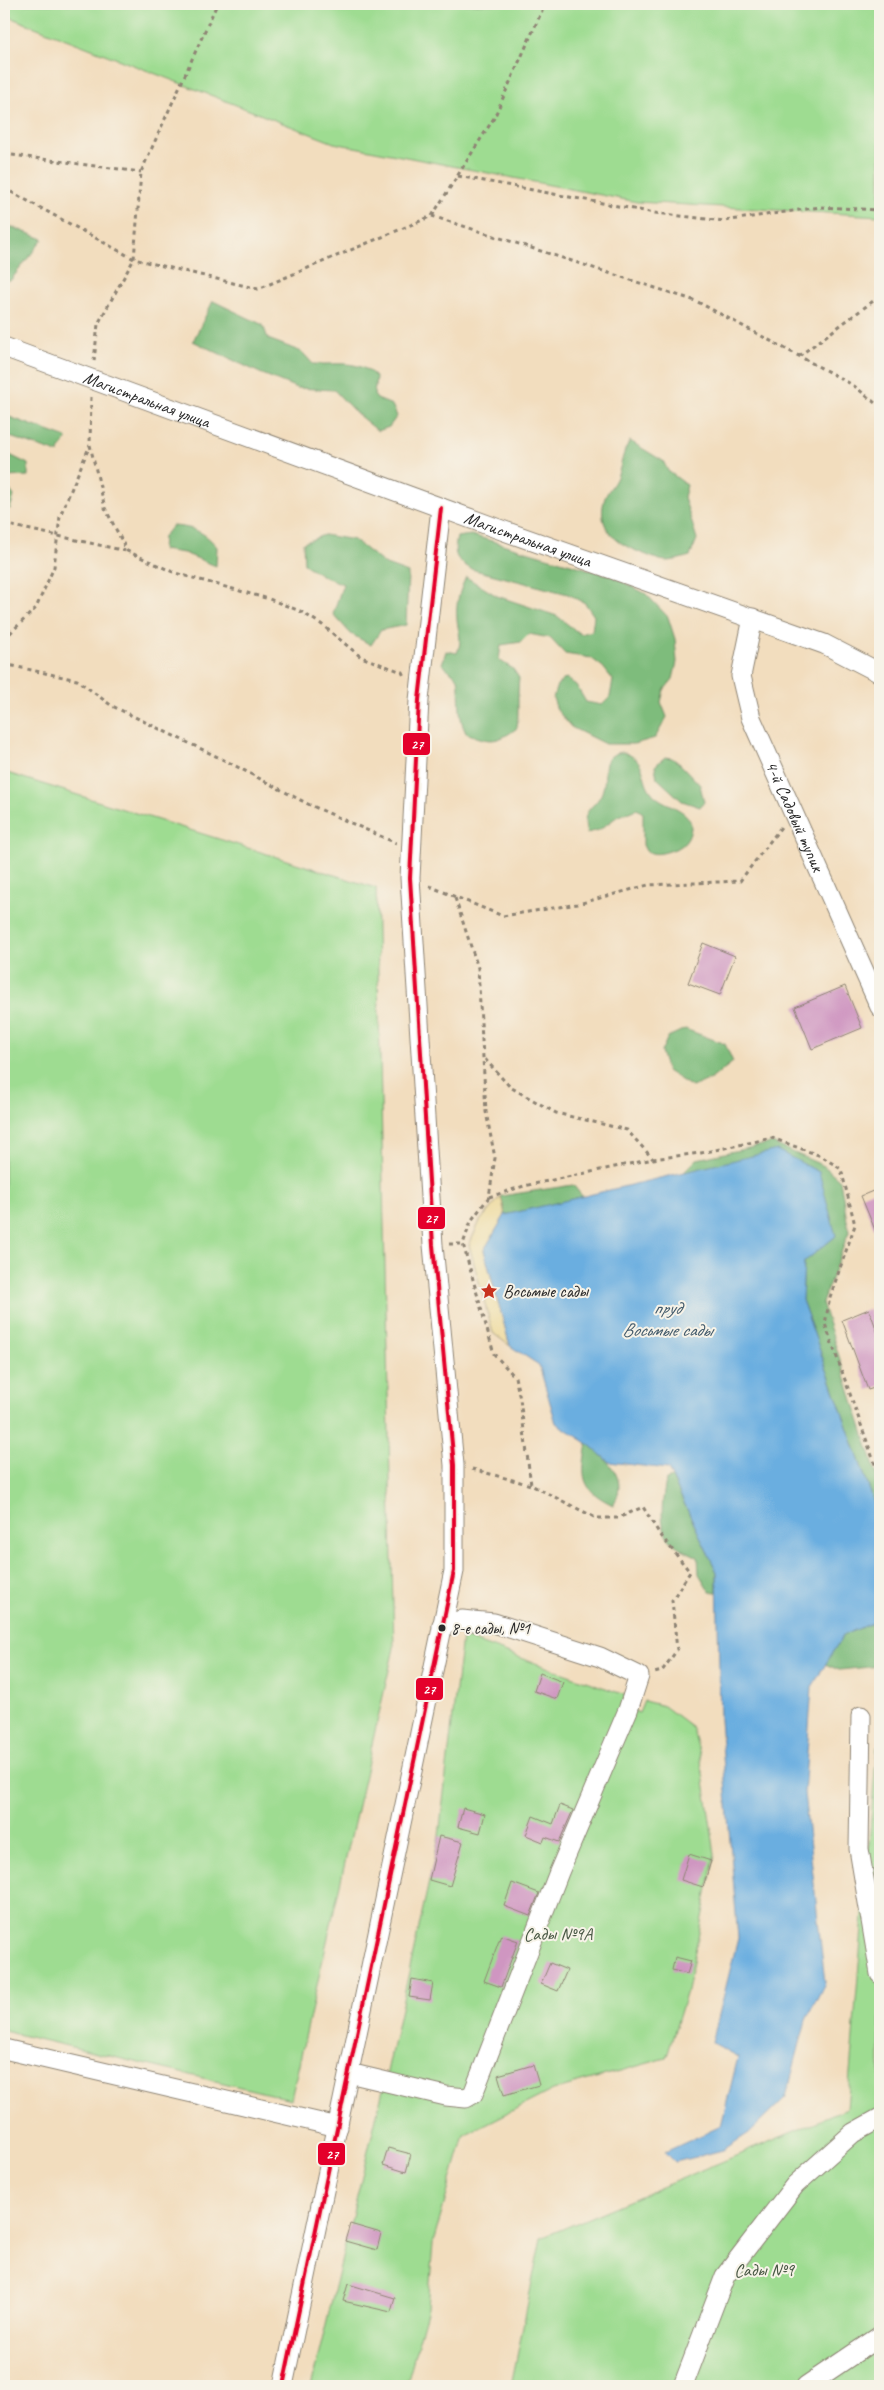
<svg xmlns="http://www.w3.org/2000/svg" width="884" height="2390" viewBox="0 0 884 2390" font-family="Caveat,sans-serif">
<style>
.green{fill:#9edc91;stroke:#64845e}
.forest{fill:#7ebc7b;stroke:#547453}
.sand{fill:#eeda9e;stroke:#8c8264}
.water{fill:#6baee0;stroke:#4b6c86}
.building{fill:#cf96c1}
.lines{fill:none;stroke-linecap:round;stroke-linejoin:round}
.minor-casing{stroke:#8e8474;stroke-width:21}
.path{stroke:#8e8474;stroke-width:3;stroke-dasharray:4 4;stroke-linecap:butt}
.minor{stroke:#fff;stroke-width:19}
.bus-1-casing{stroke:#f7f3e8;stroke-width:8}
.bus-1{stroke:#e4002b;stroke-width:4}
.bus-dot{fill:#2b2b2b;stroke:#f7f3e8;stroke-width:2}
.labels{text-anchor:middle;dominant-baseline:central;stroke-width:4;stroke-linejoin:round;paint-order:stroke}
.bus-label{font-size:17px;fill:#2b2b2b;stroke:#f7f3e8;text-anchor:start}
.street-label{font-size:18px;fill:#2b2b2b;stroke:#f7f3e8}
.poi-label{font-size:18px;fill:#2b2b2b;stroke:#f7f3e8;text-anchor:start}
.park-label{font-size:18px;fill:#485744;stroke:#f7f3e8}
.water-label{font-size:19px;font-style:italic;fill:#41596a;stroke:#f7f3e8}
.line-badge{stroke:#f7f3e8;stroke-width:2}
.badge-label{font-size:14px;text-anchor:middle;font-weight:bold;fill:#fff}
</style>
<rect width="100%" height="100%" fill="#f7f3e8"/>
<filter id="ink" filterUnits="userSpaceOnUse"><feTurbulence type="fractalNoise" baseFrequency=".02" numOctaves="2"/><feDisplacementMap in="SourceGraphic" scale="10" xChannelSelector="R" yChannelSelector="G"/><feConvolveMatrix kernelMatrix="1 2 1 2 8 2 1 2 1" color-interpolation-filters="sRGB"/></filter>
<filter id="wash" filterUnits="userSpaceOnUse"><feTurbulence type="fractalNoise" baseFrequency=".0096" numOctaves="4" result="noise"/><feDisplacementMap in="SourceGraphic" scale="20" xChannelSelector="R" yChannelSelector="G"/><feGaussianBlur stdDeviation="1.12" result="paint"/><feColorMatrix in="noise" values="0 0 0 0 0 0 0 0 0 0 0 0 0 0 0 0 0 1.4 0 .05"/><feComposite in="paint" operator="in"/></filter>
<g filter="url(#wash)">
<rect width="100%" height="100%" fill="#f2ddbe"/>
<!-- green -->
<path class="green" d="M4,4H880V216L637,202L334,143L4,15Z
M4,772L376,888L394,1648L291,2099L4,2031Z
M462,1637L625,1695L621,1707L639,1713L644,1701L664,1706L692,1727L700,1754L715,1854L687,1991L666,2058L553,2090L464,2135L433,2243L428,2308L406,2386H311L385,2081L439,1836Z
M880,1744V2386H511L541,2238L847,2109L877,1747Z"/>
<!-- forest -->
<path class="forest" d="M4,224L43,239L10,281L4,279Z
M213,301L263,325L268,339L302,352L313,364C336,365 359,359 376,377L374,395L377,399L392,405L397,416L389,427L378,431L357,414L334,390L297,388L260,373L193,341Z
M4,415L67,438L58,453L4,435Z
M630,441L663,461L668,471L687,485L684,497L697,539L690,556C663,564 665,562 639,552C616,543 597,528 604,501C606,492 614,485 617,477C622,465 622,452 630,441Z
M4,452L28,464V476L4,477Z
M4,482L14,496L10,509L4,507Z
M172,526C192,527 204,531 217,547L216,566L184,553L162,550L163,537Z
M324,535L354,540L386,565L408,573L406,625L381,630L371,645L351,634L333,614L343,584L323,576L304,564L303,543Z
M471,535L612,576L646,594L668,617L675,639L677,662L673,679L664,690L661,702L667,717L655,738L634,744H605L571,727L557,710L553,698L557,685L566,678L576,685L586,702L602,705L610,697L613,680L603,667L591,658L565,654L550,638L529,634L521,642L501,645L499,660L513,669L519,678C517,697 519,710 517,728C496,744 489,742 466,733C457,716 461,697 458,678L442,664L446,651L457,653C463,640 458,632 457,619C455,604 460,590 466,577L497,596L557,616L580,634L592,631L594,616L585,603L568,594L471,569C455,559 453,555 457,537Z
M622,752C651,761 638,779 654,795C666,807 697,810 690,833C688,841 682,847 675,849C664,853 656,856 646,851L643,845V813L637,809L618,816L599,830L587,833C579,806 598,809 603,789C608,772 598,757 622,752Z
M665,757L672,758L680,764L700,785L704,802L700,807L682,801L657,778L655,766Z
M685,1029L725,1044L733,1062L711,1079L692,1087L667,1071L661,1052L668,1037Z
M772,1143L824,1166L840,1180L849,1232L822,1303L880,1485V1519L802,1300L804,1262L836,1236L684,1172L697,1159Z
M573,1185L583,1197L505,1215L501,1196Z
M587,1443C607,1460 630,1478 613,1505C580,1489 581,1477 587,1443Z
M672,1478L717,1572V1592H710L699,1574L698,1557C690,1553 681,1549 674,1544C656,1530 663,1499 666,1480Z
M880,1620V1666L839,1670L825,1664L843,1635Z"/>
<!-- sand -->
<path class="sand" d="M501,1196L505,1215L484,1250L510,1346L493,1333L469,1245L480,1221Z"/>
<!-- water -->
<path class="water" d="M777,1150L819,1172L836,1236L804,1262L802,1300L880,1519V1620L843,1635L812,1687L804,1793L825,1983L806,2020L786,2097L749,2133L723,2150L675,2162L665,2152L721,2126L738,2057L712,2043L738,1938L720,1720L717,1572L668,1469L609,1462L587,1443L556,1423L539,1365L510,1346L484,1250L505,1215Z"/>
<g id="blocks">
<!-- building -->
<path class="building" d="M703,943L735,956L720,995L688,983Z
M845,986L862,1028L812,1049L795,1007Z
M880,1188V1242L861,1196Z
M869,1309L880,1339V1386L868,1390L842,1320Z
M540,1673L563,1682L557,1699L534,1691Z
M560,1805L573,1810L559,1842L545,1837L543,1842L526,1835L533,1816L553,1824Z
M463,1808L485,1814L480,1833L458,1827Z
M439,1836L463,1842L450,1886L429,1880Z
M689,1854L711,1861L703,1887L681,1880Z
M512,1883L539,1893L530,1916L504,1906Z
M501,1935L518,1941L501,1987L484,1981Z
M675,1957L691,1961L687,1974L672,1970Z
M550,1963L567,1970L558,1991L541,1984Z
M412,1979L433,1983L430,2000L409,1997Z
M533,2065L539,2085L504,2095L498,2075Z
M388,2148L411,2154L406,2172L383,2165Z
M350,2224L381,2233L377,2250L345,2241Z
M348,2284L395,2298L391,2312L343,2301Z"/>
</g>
</g>
<g filter="url(#ink)">
<use href="#blocks" fill-opacity="0" stroke="#8e8474" stroke-width="1"/>
<g class="lines">
<!-- minor casing -->
<g class="minor-casing">
<g id="minor">
<path id="s1" d="M4,347L496,528L824,644L880,673"/>
<path id="s2" d="M753,618L741,676L751,718L880,1007"/>
<path d="M861,1716L859,1849L880,1974"/>
<path d="M4,2049L338,2127"/>
<path d="M349,2073L446,2096L466,2098L473,2094L559,1872L628,1710L639,1676L600,1657L494,1623L462,1620L442,1625"/>
<path d="M283,2386L454,1571V1465L433,1245L410,878L419,700L441,508"/>
<path d="M683,2386L725,2276L795,2185L853,2133L880,2118"/>
<path d="M806,2386L880,2336"/>
</g>
</g>
<!-- path -->
<path class="path" d="M4,154L141,172
M458,176L655,213L724,221L820,207L880,210
M4,188L134,259L258,289L432,216L696,301L853,385L880,407
M432,216L494,118L545,4
M799,356L880,296
M94,361L98,324L134,259L141,172L217,4
M91,397L90,445L105,508L127,551L175,573L269,599L300,611L321,624L361,657L402,672L404,676
M4,524L126,551
M4,639L36,608L54,567L60,516L90,445
M4,664L77,680L112,706L228,762L308,804L396,843
M429,886L503,916L578,904L648,885L740,881L781,827
M455,898L478,968L486,1112L495,1158L489,1197L471,1221L463,1244L494,1354L515,1377L520,1399L531,1485
M485,1059L510,1087L556,1113L627,1130L653,1159
M489,1197L524,1186L653,1159L701,1153L772,1138L821,1156L841,1169L855,1225L830,1297L825,1324L880,1478
M449,1244H463
M472,1469L531,1485L596,1518H618L643,1507L659,1533L690,1572L672,1600L677,1650L662,1671L654,1673"/>
<!-- minor -->
<use href="#minor" class="minor"/>
<!-- bus-1 casing -->
<g class="bus-1-casing">
<path id="bus-1" d="M283,2386L454,1571V1465L433,1245L410,878L419,700L441,508"/>
</g>
<!-- bus-1 -->
<use href="#bus-1" class="bus-1"/>
</g>
</g>
<!-- icons -->
<defs>
<g id="sight-bare" transform="scale(1.35)"><path d="M0-6L1.8-2.2L6-1.7L2.9 1.2L3.7 5.4L0 3.3L-3.7 5.4L-2.9 1.2L-6-1.7L-1.8-2.2Z" fill="#c8321e" stroke="#f7f3e8" stroke-width="2.5" paint-order="stroke"/></g>
</defs>
<g fill-rule="evenodd">
<use href="#sight-bare" x="489" y="1291"/>
</g>
<!-- markers -->
<circle class="bus-dot" cx="442" cy="1628" r="4.5"/>
<g class="labels">
<!-- bus labels -->
<g class="bus-label">
<text x="451" y="1628">8-е сады, №1</text>
</g>
<!-- street labels -->
<g class="street-label">
<text stroke="none"><textPath href="#s1" startOffset="152">Магистральная улица</textPath></text>
<text stroke="none"><textPath href="#s1" startOffset="558">Магистральная улица</textPath></text>
<text stroke="none"><textPath href="#s2" startOffset="210">4-й Садовый тупик</textPath></text>
</g>
<!-- poi labels -->
<g class="poi-label">
<text x="503" y="1291">Восьмые сады</text>
</g>
<!-- park labels -->
<g class="park-label">
<text x="558" y="1934">Сады №9А</text>
<text x="764" y="2270">Сады №9</text>
</g>
<!-- water labels -->
<g class="water-label">
<text x="667" y="1308">пруд<tspan x="667" dy="22">Восьмые сады</tspan></text>
</g>
</g>
<g class="line-badge">
<rect x="402" y="732" width="29" height="24" rx="5" fill="#e4002b"/>
<rect x="417" y="1206" width="29" height="24" rx="5" fill="#e4002b"/>
<rect x="415" y="1677" width="29" height="24" rx="5" fill="#e4002b"/>
<rect x="317" y="2142" width="29" height="24" rx="5" fill="#e4002b"/>
</g>
<g class="badge-label">
<text x="417" y="749">27</text>
<text x="431" y="1223">27</text>
<text x="429" y="1694">27</text>
<text x="332" y="2159">27</text>
</g>
<!-- margin -->
<rect width="884" height="2390" fill="none" stroke="#f7f3e8" stroke-width="20"/>
</svg>
